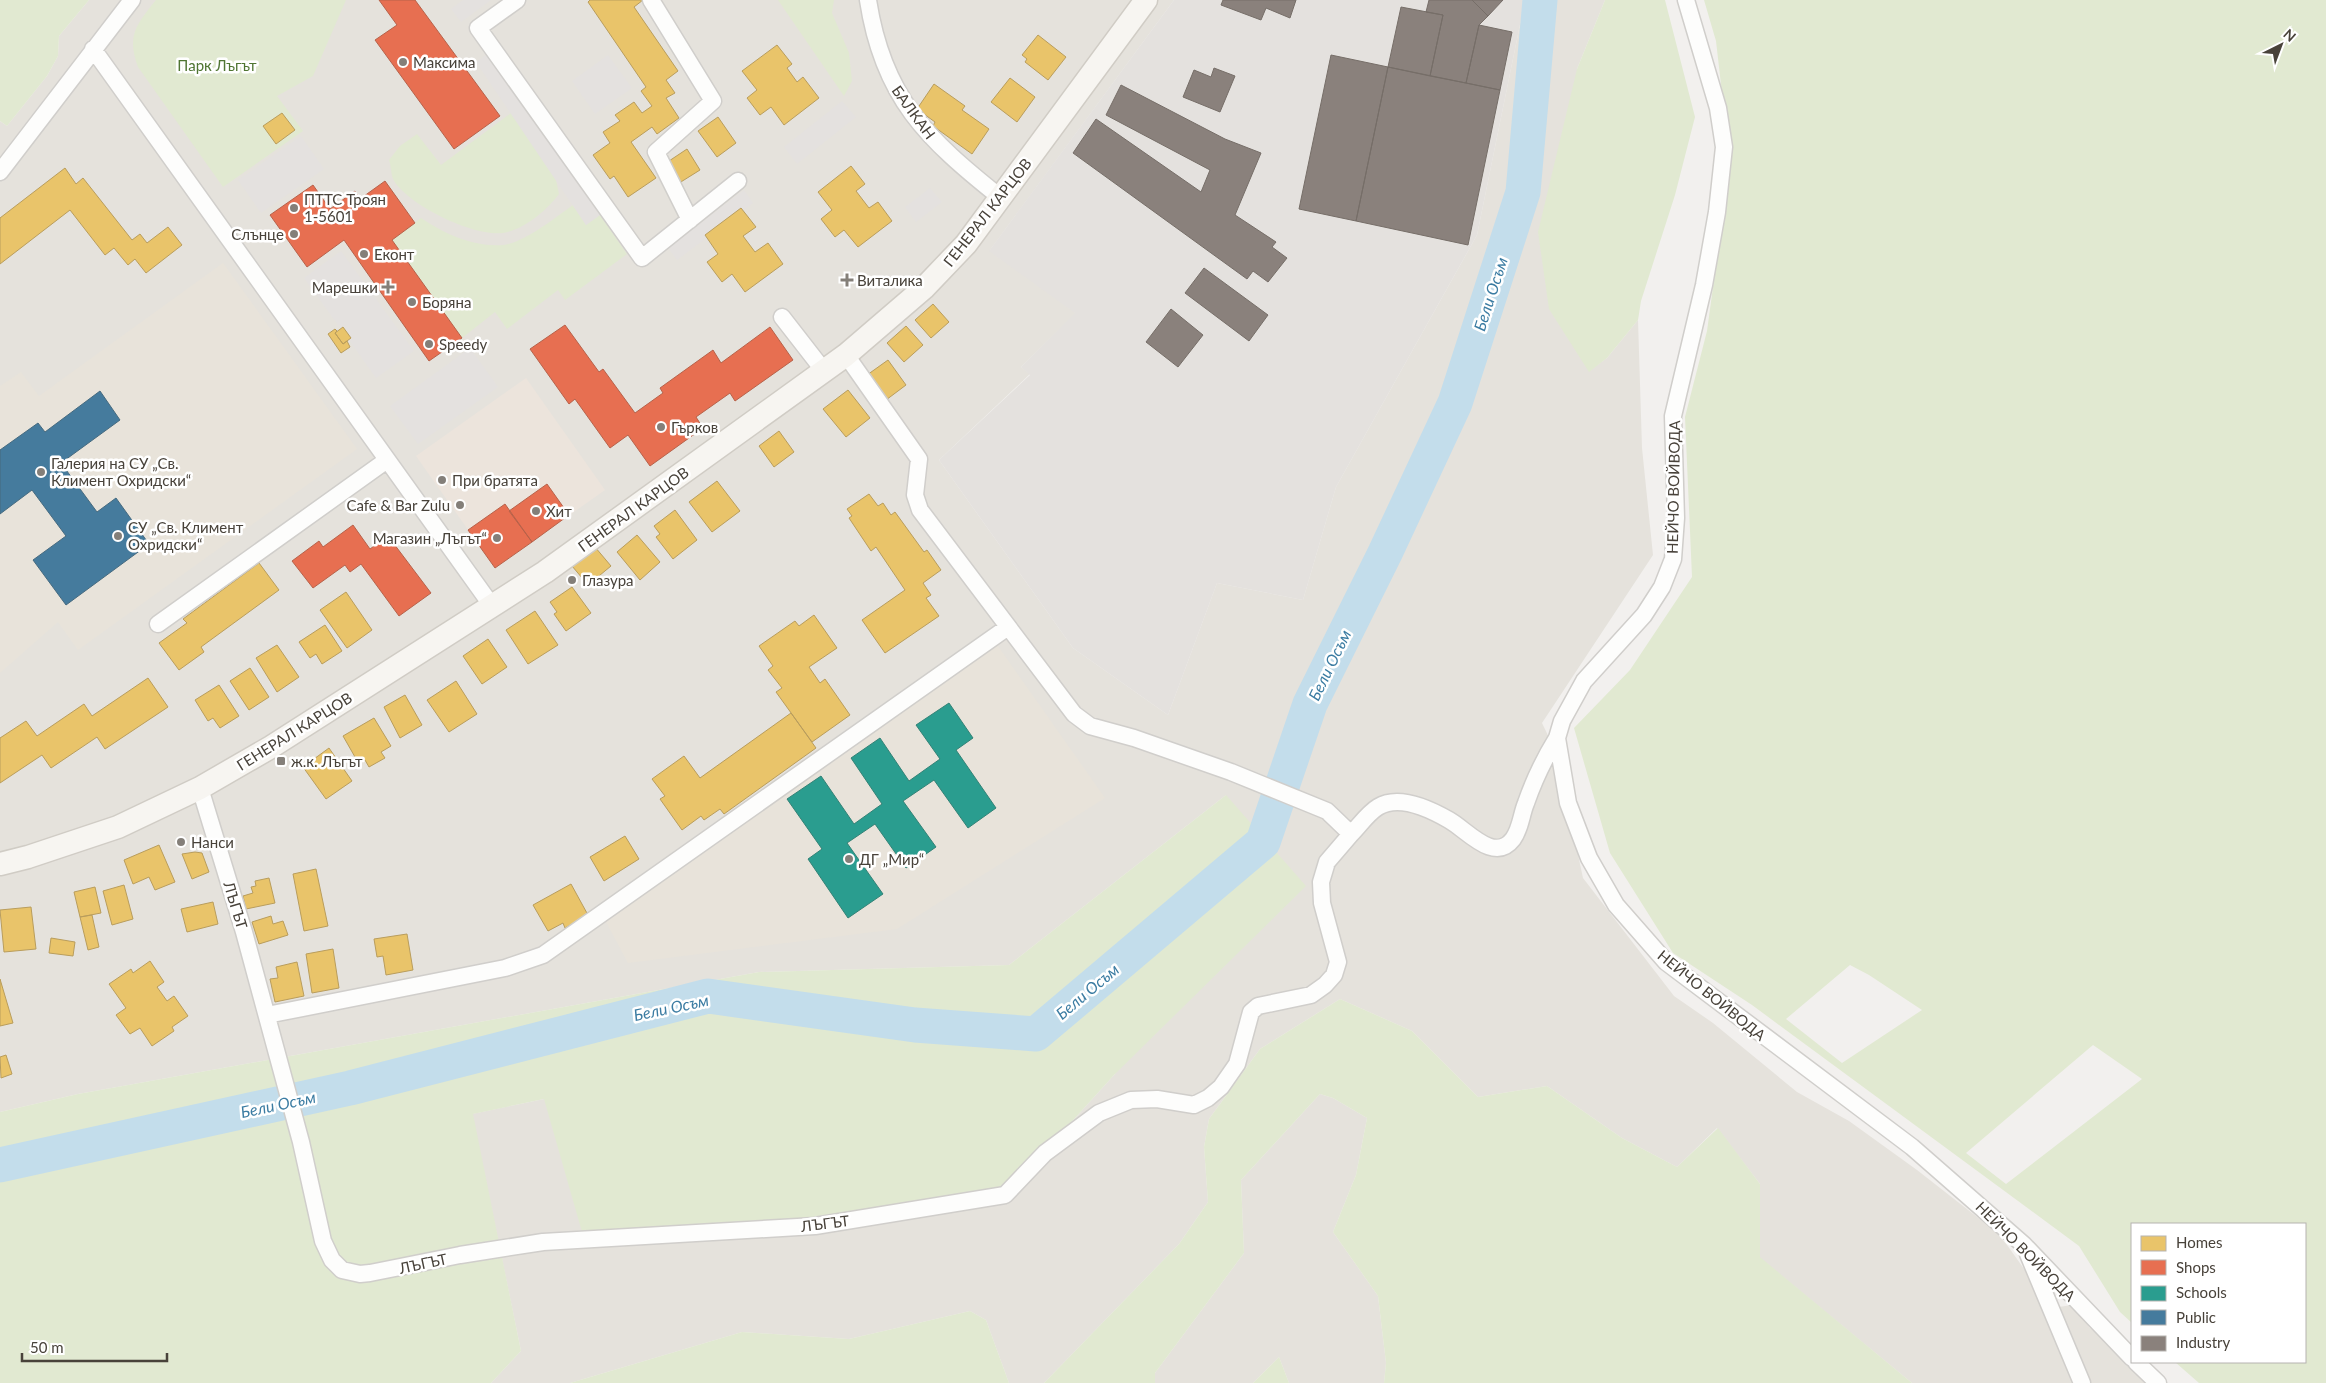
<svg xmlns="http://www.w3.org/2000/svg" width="2326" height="1383" viewBox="0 0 2326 1383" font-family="Lato,sans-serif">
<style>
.residential{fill:#e5e2dc}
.commercial{fill:#ece4dc}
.industrial{fill:#e4e1de}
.education{fill:#e8e3da}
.green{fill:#e1e9d1;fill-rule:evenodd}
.parking{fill:#e4e1df}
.homes{fill:#e9c46a;stroke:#b99d5c}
.shops{fill:#e76f51;stroke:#b7624a}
.schools{fill:#2a9d8f;stroke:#338276}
.public{fill:#457b9d;stroke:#466a7f}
.industry{fill:#8a817c;stroke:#766e68}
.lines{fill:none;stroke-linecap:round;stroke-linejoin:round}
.river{stroke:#c3ddeb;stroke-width:35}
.minor-casing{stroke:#d0cecb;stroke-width:19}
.secondary-casing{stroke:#d0ccc5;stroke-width:25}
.minor{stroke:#fdfdfc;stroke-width:16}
.secondary{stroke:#f7f5f1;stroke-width:22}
.poi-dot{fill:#847f79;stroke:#fff;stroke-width:2}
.labels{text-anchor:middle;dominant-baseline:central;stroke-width:5;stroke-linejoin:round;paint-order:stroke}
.poi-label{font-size:15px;fill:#48423a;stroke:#fff;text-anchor:start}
.park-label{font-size:15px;fill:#4f7532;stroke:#fff}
.street-label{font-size:15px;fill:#48423a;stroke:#fff}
.water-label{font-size:16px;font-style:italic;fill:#3b7ca2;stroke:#fff}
</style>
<rect width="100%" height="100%" fill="#f2f0ee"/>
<!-- residential -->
<path class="residential" d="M89,0H1174L990,250L1076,313L1021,367L1030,374L939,460L1073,648L1168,715L1217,583L1303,600L1336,487L1477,235L1525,0H1605L1577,69L1589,371L1607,358L1638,320L1642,448L1653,555L1542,723L1556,752L1583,878L1674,996L1713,1023L1797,1092L1849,1121L1917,1170L1995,1231L2007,1245L2052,1308L2072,1305L2079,1308L2089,1327L2155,1383H1912L1759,1257L1760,1184L1717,1128L1677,1167L1622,1138L1547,1086L1478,1097L1412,1031L1340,999L1260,1049L1209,1119L1204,1147L1208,1202L1179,1244L1044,1383H1009L986,1320L970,1311L849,1339L742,1332L570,1383H491L521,1351L472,1114L544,1099L1005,1195L1115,1074L1226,795L1009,965L759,972L78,1094L0,1112V121L7,126L47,76L58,56L59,36Z
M1320,1094L1333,1098L1367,1118L1356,1175L1333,1232L1378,1296L1386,1363L1384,1383H1289L1279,1357L1253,1383H1155V1373L1244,1253L1241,1180Z"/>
<!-- commercial -->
<path class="commercial" d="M526,378L605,490L495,568L416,456Z"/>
<!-- industrial -->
<path class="industrial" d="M1174,0H1525L1477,235L1336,487L1303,600L1217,583L1168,715L1073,648L939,460L1030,375L1021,367L1075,313L989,251Z"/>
<!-- education -->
<path class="education" d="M223,263L357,449L78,650L58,622L0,673V386L21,372L39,396Z
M995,642L1105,798L897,929L628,963L605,920Z"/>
<!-- green -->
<path class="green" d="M0,0H89L59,36L58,56L47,76L7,126L0,121Z
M156,0H346L313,76L277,96L303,131L223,187L138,67C126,35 137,24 156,0Z
M778,0H834L832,13L849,53L852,81L844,96Z
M1605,0H1665L1695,117L1675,195L1641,301L1638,320L1607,358L1589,372L1549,309L1538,232L1577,69Z
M1704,0H2326V1383H2199L2175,1362H2305V1224H2132V1323L2120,1312L2079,1246L1752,1005L1673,953L1610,853L1574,728L1630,670L1692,577L1685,417L1707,331L1730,163L1716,41ZM1850,965L1869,975L1922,1010L1842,1063L1786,1019ZM2093,1045L2142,1079L2006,1184L1966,1153Z
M511,113L556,180L559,194C546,211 525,229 503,233C474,237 407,205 393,179C391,174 391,165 389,160L400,146L417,134L441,165Z
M573,205L586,225L600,215L627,254L565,300L558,290L507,329L495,312L462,338L392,240L421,218C445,234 473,247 503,245C524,243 556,217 573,205Z
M1226,795L1306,886L1115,1074L1005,1195L815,1226L584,1239L544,1099L473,1114L521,1351L491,1383H0V1112L78,1094L759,972L1009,965Z
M1340,999L1412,1031L1478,1097L1547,1086L1622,1138L1677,1167L1718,1128L1760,1184V1257L1912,1383H1384L1386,1363L1378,1296L1333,1232L1356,1175L1367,1118L1333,1098L1320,1094L1241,1180L1244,1253L1155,1373V1383H1044L1179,1244L1208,1202L1204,1147L1209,1119L1260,1049Z
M970,1311L986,1320L1009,1383H570L742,1332L849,1339Z
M1279,1357L1289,1383H1253Z"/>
<!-- parking -->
<path class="parking" d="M463,0H491L461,22L451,9Z
M490,52L600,215L586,225L476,62Z
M608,55L632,88L595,114L572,81Z
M842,101L856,117L797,164L784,147Z
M301,136L324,169L261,213L238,180Z
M930,188L942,202L916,222L905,207Z
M744,190L753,203L677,260L668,248Z
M341,251L414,351L376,378L349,340L351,338L343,327L341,329L304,278Z
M470,348L498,387L418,444L390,406Z"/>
<!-- homes -->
<path class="homes" d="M590,0H643L634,7L678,71L666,80L675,93L666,98L679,118L657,134L652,127L631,142L656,178L628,197L614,176L610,179L593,155L610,143L603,132L620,121L615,115L634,102L642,113L652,106L641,91L646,87L588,2Z
M1038,35L1066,57L1048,80L1025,62L1027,59L1022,55Z
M777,45L792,64L787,68L797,82L803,77L819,98L784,125L771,107L760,115L747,98L757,90L742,71Z
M1010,78L1035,97L1017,122L991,102Z
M934,84L965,106L962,110L989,129L972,154L933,126L935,122L917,109Z
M282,113L295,130L276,144L263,126Z
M718,117L736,143L717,157L698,131Z
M687,149L700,170L676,185L663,165Z
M851,166L865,184L856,191L869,208L878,202L892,221L858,247L844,230L835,237L821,219L832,210L818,192Z
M65,168L76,184L83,178L132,240L140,234L147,243L168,227L182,245L146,273L135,259L128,265L114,248L105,255L70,210L0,264V218Z
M741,208L756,227L743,236L755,252L768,243L783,264L745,292L732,274L722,282L707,262L718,254L705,235Z
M933,304L949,322L931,338L915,320Z
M906,326L923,345L904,362L887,343Z
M343,327L351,338L343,344L335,333Z
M335,329L337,331L335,333L343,344L347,341L350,347L341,353L328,334Z
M888,360L906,385L886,400L867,375Z
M848,390L870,418L846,437L823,409Z
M779,431L794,452L774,467L759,446Z
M717,481L740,511L712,532L689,502Z
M869,494L878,506L883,503L891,515L895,512L924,552L927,550L941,570L923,583L931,595L926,598L939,616L885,653L862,620L905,590L876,547L871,551L849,518L852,516L847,509Z
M675,510L697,540L673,559L656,537L660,534L654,526Z
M637,535L660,562L640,580L617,552Z
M595,547L611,566L588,585L572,566Z
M259,563L279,590L201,647L204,652L179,670L159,643L187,623L183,619Z
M572,587L591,613L566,631L554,614L557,612L550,602Z
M346,592L372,630L347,648L320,610Z
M535,611L558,645L528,664L506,630Z
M814,615L837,648L809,667L820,683L825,679L850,715L812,742L776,692L782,688L768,670L773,666L759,646L795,621L799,626Z
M325,625L342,651L322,664L316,654L310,658L299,642Z
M488,639L507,667L482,684L463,656Z
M277,645L299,677L277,692L256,658Z
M250,668L269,697L249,710L230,681Z
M148,678L168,707L105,749L97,737L51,768L42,755L0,783V738L26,721L37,736L84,704L92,716Z
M456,681L477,714L449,732L427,700Z
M219,685L239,716L220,728L213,718L208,721L195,700Z
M405,695L422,725L400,738L384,707Z
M791,713L816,748L724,814L720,809L704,820L701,816L682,830L660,799L665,796L652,779L684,756L700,778Z
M374,718L391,746L381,752L385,758L369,767L365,760L359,764L343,736Z
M329,748L352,781L326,799L303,767Z
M625,836L639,859L604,881L590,857Z
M159,845L175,882L155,890L149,877L133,884L124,860Z
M195,852L202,853L209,872L192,879L182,854Z
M316,869L328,926L304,931L293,874Z
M269,878L275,903L246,909L243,896L253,893L251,887L256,886L255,881Z
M571,884L588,915L565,928L563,923L548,931L533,905Z
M124,885L133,919L112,925L103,891Z
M95,887L101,913L80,917L74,892Z
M213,902L218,924L187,932L181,909Z
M31,907L36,949L4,952L0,910Z
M92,915L99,947L88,950L80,917Z
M271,916L273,924L283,921L288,935L259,944L252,922Z
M407,934L413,970L386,975L383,956L377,957L374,939Z
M51,938L75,942L73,956L49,953Z
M333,949L339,988L312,993L306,954Z
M150,961L164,982L157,987L167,1001L174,996L188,1016L172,1027L174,1031L152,1046L140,1028L130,1034L116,1015L126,1008L109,984L131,969L133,973Z
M297,962L304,996L275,1002L270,979L278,978L276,967Z
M0,979L13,1023L0,1026Z
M6,1055L12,1074L1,1078L0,1057Z"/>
<!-- shops -->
<path class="shops" d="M379,0H415L500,116L454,149L375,40L397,25Z
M385,181L415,223L392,240L462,338L429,361L344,240L307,267L270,215L313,185L330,209L355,191L360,199Z
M565,325L599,372L603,369L635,413L663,393L660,388L713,350L721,363L770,327L793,360L735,401L730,393L696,417L703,428L650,466L628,435L610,448L575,399L569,404L530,349Z
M547,484L569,515L532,542L509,511Z
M505,504L532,542L495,568L468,530Z
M353,525L370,549L388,536L431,593L399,616L361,564L350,572L345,565L313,588L292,561L319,541L323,547Z"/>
<!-- schools -->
<path class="schools" d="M949,703L973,738L956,750L996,808L968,828L934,780L903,801L936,847L906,868L875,824L847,843L883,894L848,918L808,859L822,849L787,799L821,776L854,824L882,804L851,758L880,738L909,781L940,759L916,725Z"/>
<!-- public -->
<path class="public" d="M100,391L120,420L61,463L97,512L116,498L149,544L66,605L33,560L66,536L32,490L0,514V450L38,423L45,432Z"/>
<!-- industry -->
<path class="industry" d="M1223,0H1296L1290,18L1266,8L1261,20L1221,5Z
M1429,0H1472L1488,16L1479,25L1466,83L1430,76L1443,15L1426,12Z
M1472,0H1503L1488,16Z
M1401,7L1443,15L1430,76L1388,67Z
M1479,25L1512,32L1500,90L1466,83Z
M1331,55L1388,67L1356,221L1299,209Z
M1388,67L1500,90L1468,245L1356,221Z
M1214,68L1235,76L1220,112L1183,97L1194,70L1211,77Z
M1121,85L1225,139L1261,153L1235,215L1276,242L1272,247L1287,258L1268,282L1253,271L1247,279L1073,153L1096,119L1201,192L1210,170L1106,115Z
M1204,268L1268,315L1249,341L1185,293Z
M1171,309L1203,335L1178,367L1146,342Z"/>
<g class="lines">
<!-- river -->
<path class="river" d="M0,1165L350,1088L708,996L915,1025L1036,1034L1263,842L1310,704L1385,553L1455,403L1523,192L1540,0"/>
<!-- minor casing -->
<g class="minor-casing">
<path id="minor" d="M517,0L478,28L642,258L738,181
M651,0L713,101L656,152L690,220
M868,0C883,98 927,139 1001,198
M1686,0L1718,108L1724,147L1717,212L1704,285L1673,416L1676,518L1673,559L1662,587L1644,615L1584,681L1562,721L1557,738L1568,803L1589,858L1616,905L1666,962L1912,1147L2024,1245L2132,1358
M93,49L492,606
M0,172L132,0
M782,317L824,371
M158,624L387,460
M200,788L244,932L301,1142L323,1241L332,1260L342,1270L360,1274L370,1273L460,1255L543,1242L815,1226L1005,1195L1045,1153L1099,1113L1131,1100L1157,1099L1194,1105L1208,1098L1221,1087L1237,1064L1251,1012L1258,1006L1311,995L1325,985L1334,975L1338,962L1322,903L1321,882L1327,862L1351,834L1327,811L1231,772L1134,738L1090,726L1074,714L920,510L915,495L919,459L846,355
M1351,834C1359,826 1368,813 1378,807C1399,794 1430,809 1449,820C1467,830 1494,864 1513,839C1521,828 1521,815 1526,803C1534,780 1544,759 1557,738
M267,1015L505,968L543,955L1008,627
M2028,1254L2082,1383
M2136,1362L2158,1383"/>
</g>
<!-- secondary casing -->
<g class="secondary-casing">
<path id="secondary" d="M0,864L28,857L118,827L200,788L271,747L545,572L846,355L924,288L966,244L1146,0"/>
</g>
<!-- minor -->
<use href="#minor" class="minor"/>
<!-- secondary -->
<use href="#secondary" class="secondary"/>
</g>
<!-- markers -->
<g class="poi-dot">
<circle cx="403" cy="62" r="5"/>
<circle cx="294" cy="208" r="5"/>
<circle cx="294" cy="234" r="5"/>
<circle cx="364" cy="254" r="5"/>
<path d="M844.5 272.5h5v5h5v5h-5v5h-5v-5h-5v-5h5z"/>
<path d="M385.5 279.5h5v5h5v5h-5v5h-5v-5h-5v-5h5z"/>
<circle cx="412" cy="302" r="5"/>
<circle cx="429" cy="344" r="5"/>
<circle cx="661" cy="427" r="5"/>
<circle cx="41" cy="472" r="5"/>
<circle cx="442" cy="480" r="5"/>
<circle cx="460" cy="505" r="5"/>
<circle cx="536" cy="511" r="5"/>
<circle cx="118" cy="536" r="5"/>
<circle cx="497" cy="538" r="5"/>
<circle cx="572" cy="580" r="5"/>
<rect x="276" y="756" width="10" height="10" rx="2.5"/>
<circle cx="181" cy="842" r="5"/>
<circle cx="849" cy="859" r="5"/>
</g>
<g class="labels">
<!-- poi labels -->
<g class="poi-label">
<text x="413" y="62">Максима</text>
<text x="304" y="199">ПТТС Троян<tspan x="304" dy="17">1-5601</tspan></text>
<text x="284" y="234" text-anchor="end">Слънце</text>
<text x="374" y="254">Еконт</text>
<text x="857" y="280">Виталика</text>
<text x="378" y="287" text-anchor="end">Марешки</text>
<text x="422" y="302">Боряна</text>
<text x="439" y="344">Speedy</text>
<text x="671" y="427">Гърков</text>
<text x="51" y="463">Галерия на СУ „Св.<tspan x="51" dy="17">Климент Охридски“</tspan></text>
<text x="452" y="480">При братята</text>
<text x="450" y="505" text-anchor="end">Cafe &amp; Bar Zulu</text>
<text x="546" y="511">Хит</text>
<text x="128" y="527">СУ „Св. Климент<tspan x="128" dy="17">Охридски“</tspan></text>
<text x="487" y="538" text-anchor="end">Магазин „Лъгът“</text>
<text x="582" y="580">Глазура</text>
<text x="291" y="761">ж.к. Лъгът</text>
<text x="191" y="842">Нанси</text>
<text x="859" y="859">ДГ „Мир“</text>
</g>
<!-- park labels -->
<g class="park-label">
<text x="217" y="65">Парк Лъгът</text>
</g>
<!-- street labels -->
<g class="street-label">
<text transform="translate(914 112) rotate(54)">БАЛКАН</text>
<text transform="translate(987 212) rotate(-52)">ГЕНЕРАЛ КАРЦОВ</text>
<text transform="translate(1673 487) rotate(-89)">НЕЙЧО ВОЙВОДА</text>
<text transform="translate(633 509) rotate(-36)">ГЕНЕРАЛ КАРЦОВ</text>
<text transform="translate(294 731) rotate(-32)">ГЕНЕРАЛ КАРЦОВ</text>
<text transform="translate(236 905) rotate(73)">ЛЪГЪТ</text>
<text transform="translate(1712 995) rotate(39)">НЕЙЧО ВОЙВОДА</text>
<text transform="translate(825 1223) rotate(-7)">ЛЪГЪТ</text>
<text transform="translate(2026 1251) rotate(45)">НЕЙЧО ВОЙВОДА</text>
<text transform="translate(423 1263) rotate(-12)">ЛЪГЪТ</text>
</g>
<!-- water labels -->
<g class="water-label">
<text transform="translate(1490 294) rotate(-72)">Бели Осъм</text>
<text transform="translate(1329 665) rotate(-64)">Бели Осъм</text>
<text transform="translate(1087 991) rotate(-40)">Бели Осъм</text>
<text transform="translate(671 1007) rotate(-12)">Бели Осъм</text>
<text transform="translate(278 1104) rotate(-12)">Бели Осъм</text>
</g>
</g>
<!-- legend -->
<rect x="2131" y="1223" width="175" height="140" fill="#ffffff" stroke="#b6b3b0"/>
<rect x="2141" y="1236" width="25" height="15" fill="#e9c46a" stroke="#b6b3b0"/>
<text x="2176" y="1248" font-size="15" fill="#48423a">Homes</text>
<rect x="2141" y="1260" width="25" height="15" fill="#e76f51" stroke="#b6b3b0"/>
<text x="2176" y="1273" font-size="15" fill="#48423a">Shops</text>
<rect x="2141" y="1286" width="25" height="15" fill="#2a9d8f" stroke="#b6b3b0"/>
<text x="2176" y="1298" font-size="15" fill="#48423a">Schools</text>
<rect x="2141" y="1310" width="25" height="15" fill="#457b9d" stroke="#b6b3b0"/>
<text x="2176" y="1323" font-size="15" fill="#48423a">Public</text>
<rect x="2141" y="1336" width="25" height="15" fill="#8a817c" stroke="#b6b3b0"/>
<text x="2176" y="1348" font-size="15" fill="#48423a">Industry</text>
<!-- north arrow -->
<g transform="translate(2281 45) rotate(42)" stroke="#ffffff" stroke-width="4" paint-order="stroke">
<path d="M0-4L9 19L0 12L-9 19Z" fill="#48423a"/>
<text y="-8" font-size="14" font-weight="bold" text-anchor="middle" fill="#48423a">N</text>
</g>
<!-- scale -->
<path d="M22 1353v8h145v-8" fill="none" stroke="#48423a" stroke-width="2.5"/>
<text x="30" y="1353" font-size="15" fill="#48423a" stroke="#ffffff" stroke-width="4" paint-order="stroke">50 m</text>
</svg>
